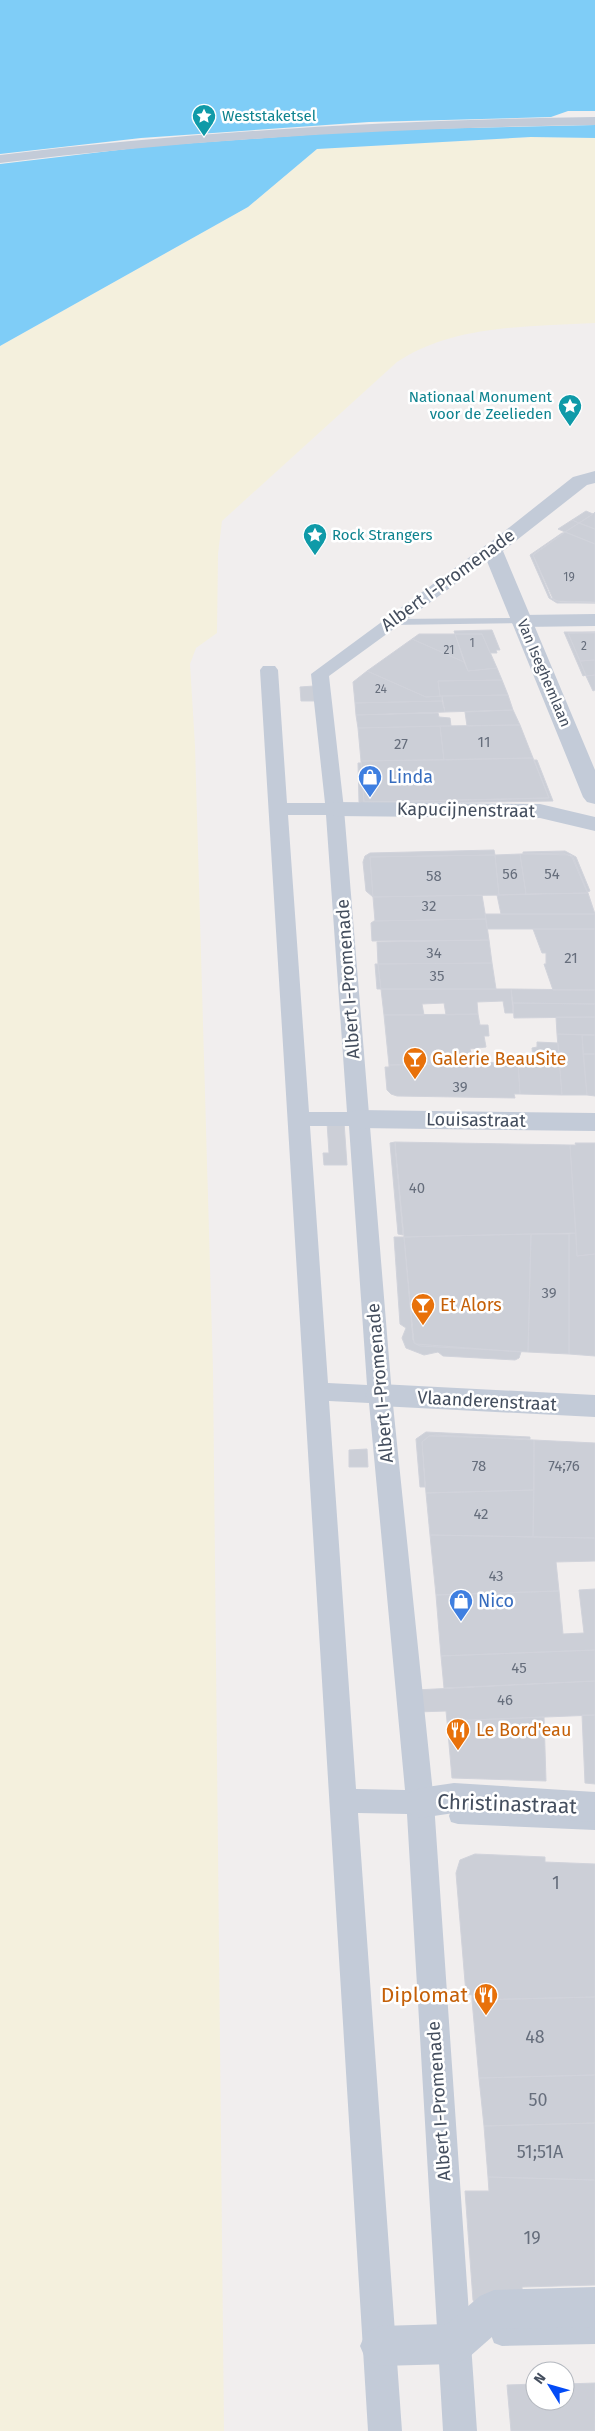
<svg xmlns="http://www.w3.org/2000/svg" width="595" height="2431" viewBox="0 0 595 2431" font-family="'Fira Sans',sans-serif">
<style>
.sand{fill:#f4f0dd}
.water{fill:#7fcdf7}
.pier{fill:#f1eeee}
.building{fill:#cccfd7;stroke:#d1d3db}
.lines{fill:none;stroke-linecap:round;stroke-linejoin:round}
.service{fill:#c3cbd8;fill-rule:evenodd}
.pedestrian{fill:#c3cbd8;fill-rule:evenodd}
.minor{fill:#c3cbd8;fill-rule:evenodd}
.tertiary{fill:#c3cbd8;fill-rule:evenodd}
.labels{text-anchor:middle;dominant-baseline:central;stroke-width:5;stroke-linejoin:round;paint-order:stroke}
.far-number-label{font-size:12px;fill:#666e7c}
.far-culture-label{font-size:15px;fill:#0d838f;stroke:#fff;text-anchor:start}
.far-street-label{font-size:15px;fill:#444e5e;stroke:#fff}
.number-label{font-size:15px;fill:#666e7c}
.street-label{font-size:18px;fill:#444e5e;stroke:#fff}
.shop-label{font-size:18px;fill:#366cbe;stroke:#fff;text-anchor:start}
.food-label{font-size:18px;fill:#c56008;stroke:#fff;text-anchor:start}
.near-number-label{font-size:18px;fill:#666e7c}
.near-street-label{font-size:21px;fill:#444e5e;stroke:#fff}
.near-food-label{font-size:21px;fill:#c56008;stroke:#fff;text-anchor:end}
</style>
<rect width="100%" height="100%" fill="#f1eeee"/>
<!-- sand -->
<path class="sand" d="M531,137L595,138V323C528,327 455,324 397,362L222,521L218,554L217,633L196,648L190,664L195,746L213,1371L224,2431H0V346L248,207L317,149Z"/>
<!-- water -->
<path class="water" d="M0,0H595V138L531,137L317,149L248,207L0,346Z"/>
<!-- pier -->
<path class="pier" d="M568,111H595V125L374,130L152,146L0,164V154L141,138L369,122L551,117Z"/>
<!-- building -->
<path class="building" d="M586,511L593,514L579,523L572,520Z
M595,512V529L579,523L593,514Z
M572,520L579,523L565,532L558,529Z
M579,523L595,529V544L565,532Z
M565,532L595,544V602L554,601L533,555Z
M562,533H564L533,555L551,598L560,602L595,603H557L549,598L530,555Z
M492,630L500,650H496L497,653H490L482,634H455L454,631Z
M564,632H595L568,633L586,675L583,676Z
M568,633H595V660L580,661Z
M419,634H455L464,662L412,639Z
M455,634H482L497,668L468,671Z
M412,639L464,662L468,671L497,668L502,680L438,681L440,696L426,697L367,671Z
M595,660V675L586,676L580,661Z
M367,671L426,697L442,696V701L355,703L353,682Z
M595,675V690L593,691L586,676Z
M502,680L508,695L440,696L438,681Z
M314,686L315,701H301L300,687Z
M508,695L513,710L445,712L442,696Z
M442,701L445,712L356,715L355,703Z
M513,710L520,725L467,726L465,712Z
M438,713L439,717L450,718L451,726L358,728L356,715Z
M520,725L533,758L444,760L440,726Z
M440,726L444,760L361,761L358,728Z
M533,758L549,798L364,802L361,761Z
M534,760H537L553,801L424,803V801L549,798Z
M358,763H361L364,802L424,801V803H361L359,802Z
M494,850L495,855L370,857L373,897L366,891L363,862L365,856L370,853Z
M565,851L576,857L590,891L587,892L571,855L523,854V852Z
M563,853L573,857L588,893L526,894L520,854Z
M520,854L526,894L499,895L495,855Z
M495,855L499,895L373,897L370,857Z
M588,893L595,914H501L497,895Z
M482,895L486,919L375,921L373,897Z
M485,914H595V929H487Z
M486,919L489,940L372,941L371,923L374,921Z
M533,929H595V990H553L544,964H546V953H542Z
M489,940L492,963L378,964L377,942Z
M492,963L496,989H381L378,964Z
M375,964H378L381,989H377Z
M381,989H511L513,1013H505L503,1001L477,1002L478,1014L446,1015L444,1003L422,1004L424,1015H384Z
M511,989L595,990V1004L513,1003Z
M513,1003L595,1004V1017L514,1018Z
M478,1014L480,1025H488L489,1036H484L486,1047L470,1049L472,1056H468L469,1064L389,1065L384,1015Z
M556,1017H595V1035L557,1034Z
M557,1034L582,1035L587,1095H562Z
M582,1035H595V1054H583Z
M537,1042L558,1043L562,1095L520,1094L518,1060L533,1059L532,1048L537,1047Z
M583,1054H595V1096L587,1095Z
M518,1062L520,1094H514L515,1098L397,1096L391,1094L387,1090L385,1067H389V1065Z
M327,1122H344L347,1165H324L323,1153H329Z
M395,1142L570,1145L576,1233L404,1237Z
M395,1142V1146L403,1235L398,1234L390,1143Z
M575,1143H595V1254L577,1256L570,1145H576Z
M576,1233L577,1256L595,1254V1356L569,1354V1234Z
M531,1234L528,1352L420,1346L414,1343L404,1237Z
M531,1234H569V1354L528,1352Z
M394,1237H404L413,1340L416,1344L521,1352L519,1358L515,1360L443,1356L438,1352L424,1355L406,1348L402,1338L406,1328L400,1324Z
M426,1432L530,1437V1439L429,1436L422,1442L425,1487H420L416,1439Z
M436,1435L534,1440V1490L426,1493L422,1442L429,1436Z
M534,1440L595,1443V1538L533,1537Z
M367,1449L368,1467H349V1450Z
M534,1490L533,1537L430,1535L426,1493Z
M430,1535L595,1538V1561L556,1562L559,1591L436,1595Z
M595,1589V1650L441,1656L436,1595L559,1591L563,1634L584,1633L579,1590Z
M595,1650V1681L444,1688L441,1656Z
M595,1681V1715L447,1721L446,1711L417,1712L415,1690Z
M582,1715H595V1784L585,1783Z
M544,1717L546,1781L452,1778L447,1721Z
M475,1854L545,1857V1862L595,1864V1997L472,2000V1995L466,1994L456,1873L460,1860Z
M595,1997V2075L479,2078L472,2000Z
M595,2075V2123L484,2126L479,2078Z
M595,2123V2180L488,2177L484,2126Z
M488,2177L595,2180V2285L522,2287L523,2307L476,2305L473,2300L465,2191H489Z
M595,2383V2431H511L507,2385L535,2384V2401H565V2384Z"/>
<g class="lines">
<!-- service -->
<path class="service" d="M522,618L526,619V623L390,625L384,622L390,619Z
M458,1808L595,1814V1830L458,1824L451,1822L449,1816L451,1810Z
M595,2322V2344L502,2346L494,2343L491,2335L494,2327L502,2324Z"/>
<!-- pedestrian -->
<path class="pedestrian" d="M595,117V125C396,128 198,139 0,163V155C198,131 396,120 595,117Z
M492,544L498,545L500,549L498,553L329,676L344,809L392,1395L434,1803L477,2431H443L407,1814L358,1813L402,2431H368L260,670L263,666H275L278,670L287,803H325L311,674L486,545ZM288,815H326L347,1112H309ZM310,1126H349L367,1385L328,1383ZM329,1401L369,1403L405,1790L356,1789Z"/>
<!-- minor -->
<path class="minor" d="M595,614V626L522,627L514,626L511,621L514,616L522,615Z
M335,802L540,804L595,817V831L540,818L335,816L327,814L323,809L327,804Z
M358,1110L595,1113V1131L358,1128L349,1125L345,1119L349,1113Z
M380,1384L595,1395V1417L380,1406L370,1403L365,1395L370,1387Z
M454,1783L595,1792V1822L454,1813L420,1818L408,1813L403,1803L408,1793L420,1788Z
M595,2287V2327L501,2329L468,2358L454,2364L380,2366L366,2360L360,2346L366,2332L380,2326L447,2324L480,2296L494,2290Z"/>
<!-- tertiary -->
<path class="tertiary" d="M595,471V483L587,485L503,551L595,770V804L587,802L583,797L482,549L573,477Z"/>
</g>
<!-- icons -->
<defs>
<g id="sight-pin" transform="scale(1.25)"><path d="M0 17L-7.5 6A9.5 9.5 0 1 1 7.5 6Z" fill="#0f9aa8" stroke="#fff"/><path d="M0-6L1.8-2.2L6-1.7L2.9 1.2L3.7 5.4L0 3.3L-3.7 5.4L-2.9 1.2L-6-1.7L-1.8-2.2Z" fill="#fff"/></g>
<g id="shop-pin" transform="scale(1.25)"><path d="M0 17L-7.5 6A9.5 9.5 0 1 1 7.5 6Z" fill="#3f7fe0" stroke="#fff"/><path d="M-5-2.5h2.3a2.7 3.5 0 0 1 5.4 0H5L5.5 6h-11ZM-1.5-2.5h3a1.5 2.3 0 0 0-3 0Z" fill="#fff"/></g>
<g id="bar-pin" transform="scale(1.25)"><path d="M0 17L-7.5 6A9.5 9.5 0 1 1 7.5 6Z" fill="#e8710a" stroke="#fff"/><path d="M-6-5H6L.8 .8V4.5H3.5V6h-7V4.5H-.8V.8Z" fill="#fff"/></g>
<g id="restaurant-pin" transform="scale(1.25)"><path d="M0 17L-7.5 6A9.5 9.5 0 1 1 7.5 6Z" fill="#e8710a" stroke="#fff"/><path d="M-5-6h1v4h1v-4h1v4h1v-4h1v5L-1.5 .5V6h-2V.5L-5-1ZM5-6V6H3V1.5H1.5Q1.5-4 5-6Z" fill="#fff"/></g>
</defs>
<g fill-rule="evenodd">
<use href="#sight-pin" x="204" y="116"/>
<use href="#sight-pin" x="570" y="406"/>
<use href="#sight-pin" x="315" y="535"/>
<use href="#shop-pin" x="370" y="777"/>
<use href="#bar-pin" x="415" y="1059"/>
<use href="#bar-pin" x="423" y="1305"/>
<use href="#shop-pin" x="461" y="1601"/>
<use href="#restaurant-pin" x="458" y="1730"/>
<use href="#restaurant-pin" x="486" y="1995"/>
</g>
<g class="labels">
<!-- far-number labels -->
<g class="far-number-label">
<text x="569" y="577">19</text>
<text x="472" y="643">1</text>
<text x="584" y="646">2</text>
<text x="449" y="650">21</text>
<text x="381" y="689">24</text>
</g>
<!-- far-culture labels -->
<g class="far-culture-label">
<text x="222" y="116">Weststaketsel</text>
<text x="552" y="397" text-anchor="end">Nationaal Monument<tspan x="552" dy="17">voor de Zeelieden</tspan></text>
<text x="332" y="535">Rock Strangers</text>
</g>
<!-- far-street labels -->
<g class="far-street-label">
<text transform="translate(544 673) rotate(67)">Van Iseghemlaan</text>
</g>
<!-- number labels -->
<g class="number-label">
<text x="484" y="742">11</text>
<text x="401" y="744">27</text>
<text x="510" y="874">56</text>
<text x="552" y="874">54</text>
<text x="434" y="876">58</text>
<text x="429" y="906">32</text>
<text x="434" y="953">34</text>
<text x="571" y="958">21</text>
<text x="437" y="976">35</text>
<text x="460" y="1087">39</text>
<text x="417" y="1188">40</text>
<text x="549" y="1293">39</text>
<text x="479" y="1466">78</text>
<text x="564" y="1466">74;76</text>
<text x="481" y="1514">42</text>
<text x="496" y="1576">43</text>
<text x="519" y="1668">45</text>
<text x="505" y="1700">46</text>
</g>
<!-- street labels -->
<g class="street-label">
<text transform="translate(448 580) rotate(-36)">Albert I-Promenade</text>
<text transform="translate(466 810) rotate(1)">Kapucijnenstraat</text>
<text transform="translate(348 979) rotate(-94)">Albert I-Promenade</text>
<text transform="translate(476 1120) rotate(1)">Louisastraat</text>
<text transform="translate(380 1383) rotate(-95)">Albert I-Promenade</text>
<text transform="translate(487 1401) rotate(3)">Vlaanderenstraat</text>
<text transform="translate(439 2101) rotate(-94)">Albert I-Promenade</text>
</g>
<!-- shop labels -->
<g class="shop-label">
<text x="388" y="777">Linda</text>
<text x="478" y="1601">Nico</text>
</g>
<!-- food labels -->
<g class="food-label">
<text x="432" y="1059">Galerie BeauSite</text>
<text x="440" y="1305">Et Alors</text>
<text x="476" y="1730">Le Bord'eau</text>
</g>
<!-- near-number labels -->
<g class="near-number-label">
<text x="556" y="1883">1</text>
<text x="535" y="2037">48</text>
<text x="538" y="2100">50</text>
<text x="540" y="2152">51;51A</text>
<text x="532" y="2238">19</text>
</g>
<!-- near-street labels -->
<g class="near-street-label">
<text transform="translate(507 1804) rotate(2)">Christinastraat</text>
</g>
<!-- near-food labels -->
<g class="near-food-label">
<text x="468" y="1995">Diplomat</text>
</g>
</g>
<!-- north arrow -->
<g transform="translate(550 2386) rotate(307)"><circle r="24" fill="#ffffff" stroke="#b4b8bf"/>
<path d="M0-4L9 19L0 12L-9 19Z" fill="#034bf6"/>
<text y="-8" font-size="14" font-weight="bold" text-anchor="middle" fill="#444e5e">N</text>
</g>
</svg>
